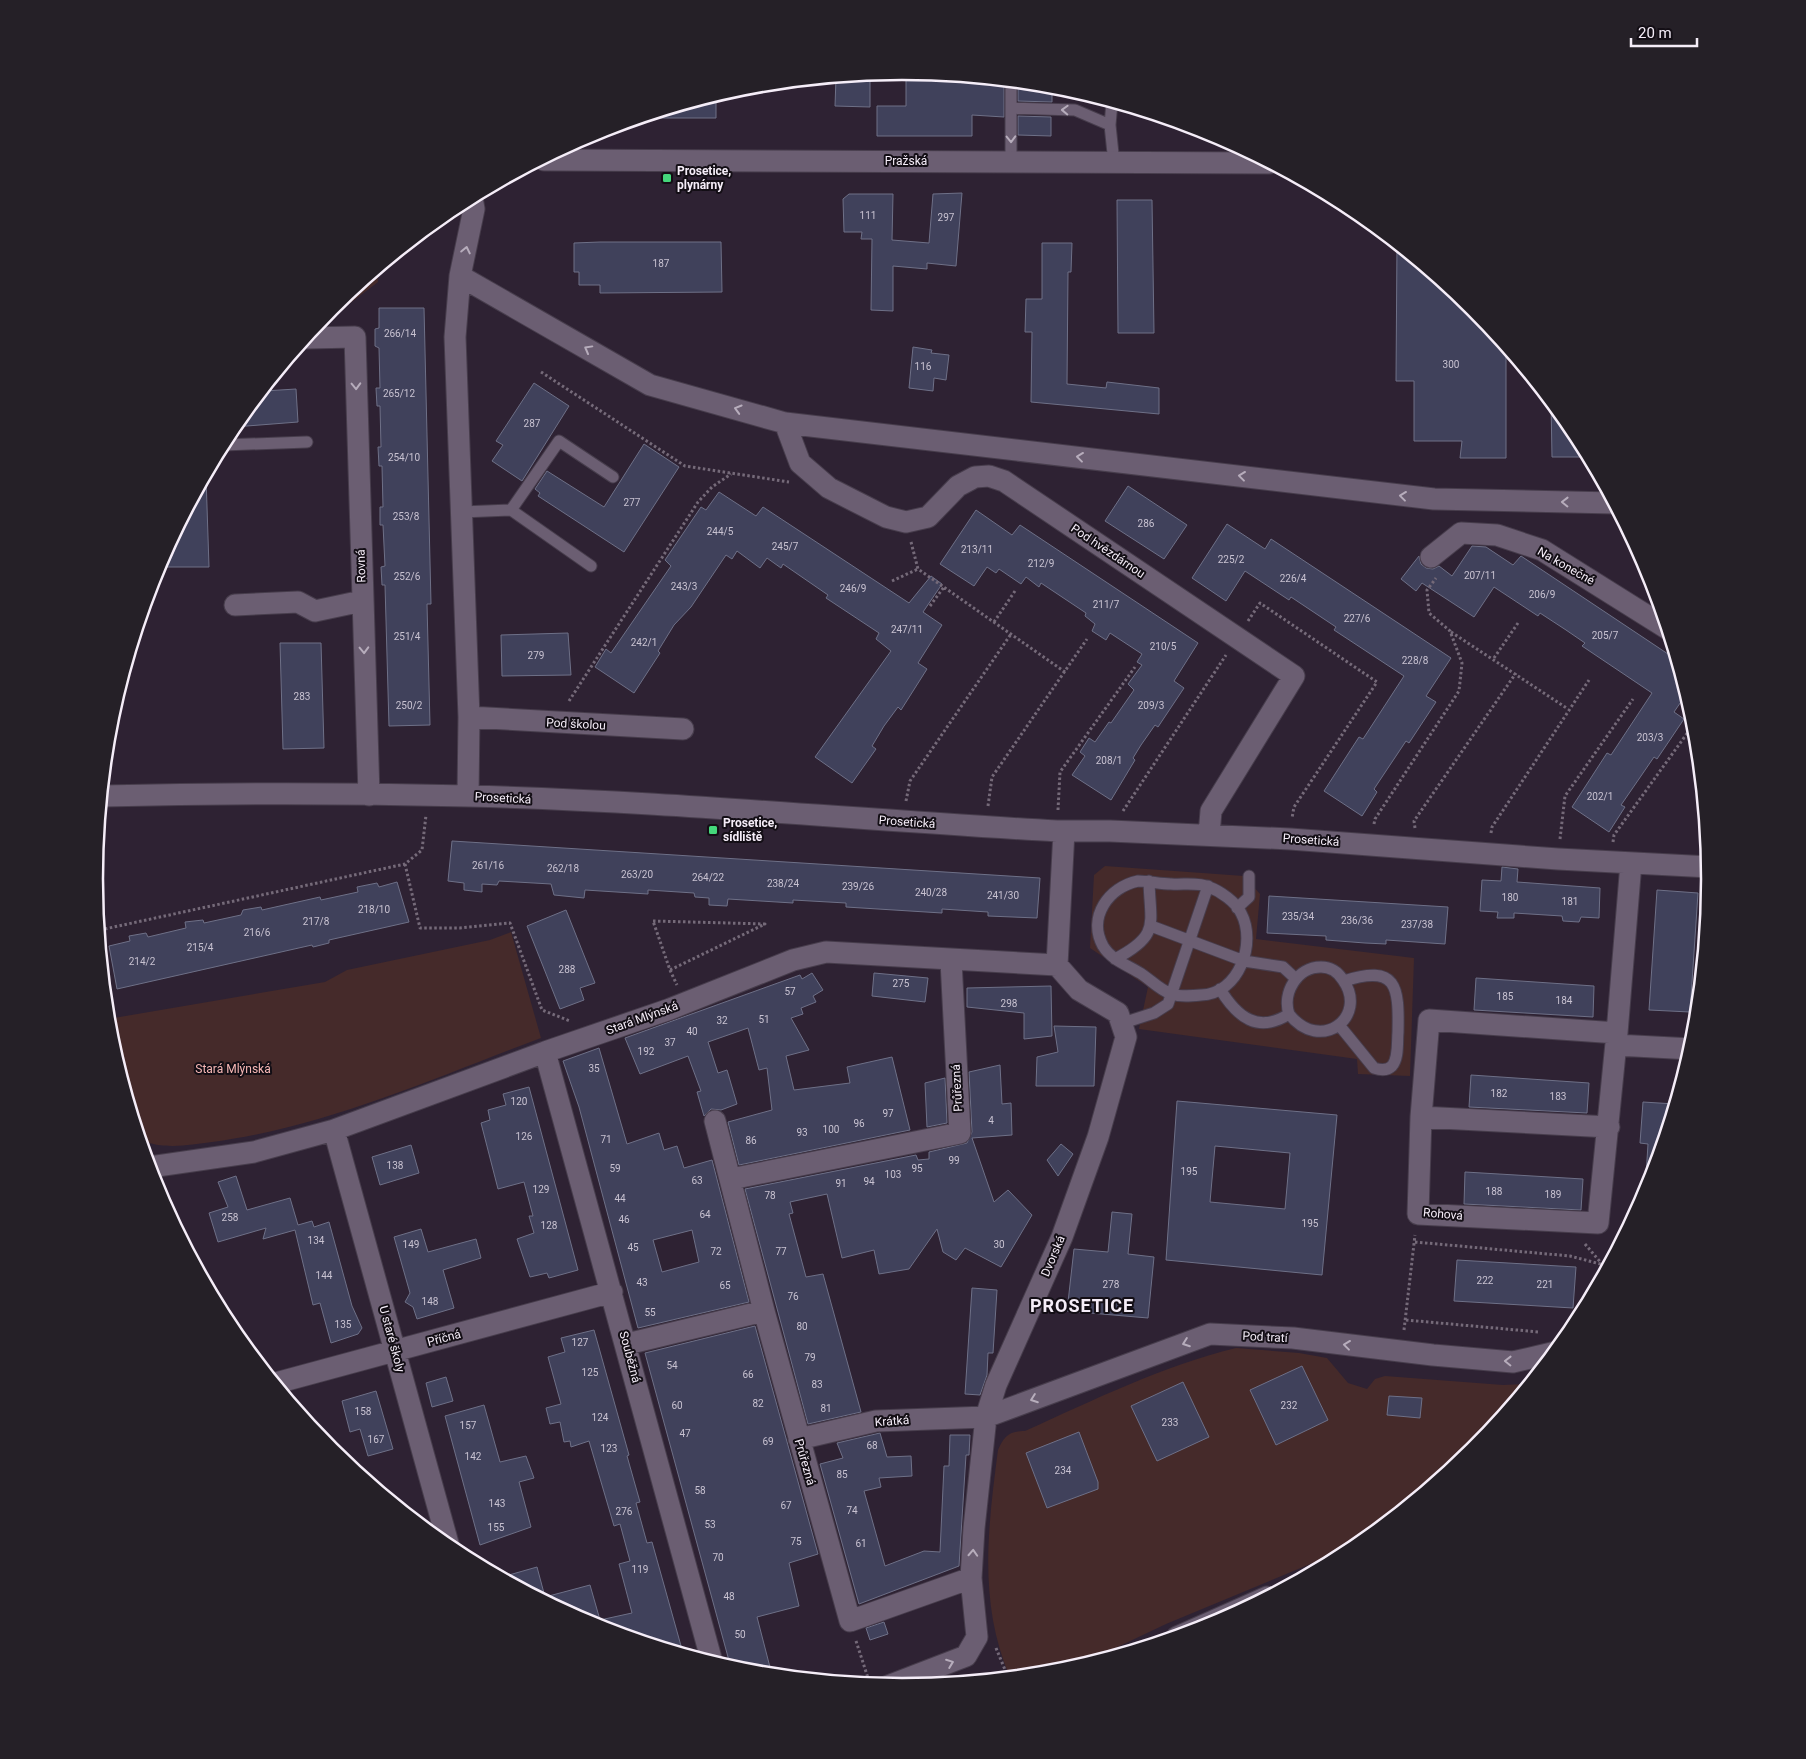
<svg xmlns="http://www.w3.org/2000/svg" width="1806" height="1759" viewBox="0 0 1806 1759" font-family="Roboto,sans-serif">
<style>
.green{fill:#452a2a}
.building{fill:#40415b;stroke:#6e7087;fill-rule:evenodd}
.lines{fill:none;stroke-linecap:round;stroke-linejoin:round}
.service-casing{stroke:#473d4c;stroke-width:13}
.minor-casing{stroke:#473d4c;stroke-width:23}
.path{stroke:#756a79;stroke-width:3;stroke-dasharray:2.5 2.5;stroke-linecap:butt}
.service{stroke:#6b5e72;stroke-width:11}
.minor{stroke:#6b5e72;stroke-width:21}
.oneway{stroke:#b7adbc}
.poi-dot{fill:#44d77b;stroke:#130e15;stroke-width:2}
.labels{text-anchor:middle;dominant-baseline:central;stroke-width:4;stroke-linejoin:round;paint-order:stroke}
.number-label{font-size:10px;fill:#c8c2d1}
.street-label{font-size:12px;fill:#f5edf8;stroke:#130e15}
.poi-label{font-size:12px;font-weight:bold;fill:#f5edf8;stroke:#130e15;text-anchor:start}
.park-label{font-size:12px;fill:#f6b7b5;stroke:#130e15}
.district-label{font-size:18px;font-weight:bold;letter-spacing:1px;fill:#f5edf8;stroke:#130e15}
.rim{fill:none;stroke:#f5edf8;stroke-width:2.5}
</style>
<rect width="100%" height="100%" fill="#2e2233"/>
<!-- green -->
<path class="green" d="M377,270L378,282L341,310H330Z
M1105,866L1244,876L1260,894L1256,939L1414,958L1410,1076L1358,1074L1357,1059L1139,1029L1148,987L1090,948L1094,875Z
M511,932L541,1038C434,1078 326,1127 212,1142C189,1145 164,1150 141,1140L110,1037L108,1019L325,982L347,970L490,940Z
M1236,1348L1299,1353L1327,1358L1348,1383L1367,1389L1375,1379L1385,1376L1503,1385L1529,1384L1474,1451L1363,1542L1166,1624L1069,1670L1010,1677C978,1603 988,1527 998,1450C1004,1436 1009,1431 1025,1431C1094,1400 1162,1366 1236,1348Z"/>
<!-- building -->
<path class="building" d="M906,72L999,81V85H1004V117L972,115V136H877V106H906Z
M870,74V107L835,106L836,78Z
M1018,85L1052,86V102L1018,101Z
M716,96V118H659L658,113Z
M1018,116L1051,117V136L1018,135Z
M962,193L956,266L927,263V269L893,266V311L871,310L872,239H861L862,232H844L843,199L849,194H893L892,240L929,243L933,194Z
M1117,200H1152L1154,333H1118Z
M600,242H721L722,292L600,293V285H579V272H574V243Z
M1042,243H1072L1071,272H1068L1067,384L1106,388L1107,382L1159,388V414L1031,402L1032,332H1025L1026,299H1042Z
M1397,244L1475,308L1506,346V458H1460L1462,441H1414V381H1396Z
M379,308H424L431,604H427L430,725L389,726L385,585H382L381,567L385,566L383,525H380V507H383L382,466H379L378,447H381L380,406H377L376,388H380L379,348L375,346V329L379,328Z
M913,347L932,350L931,353L949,355L946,380L934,378L933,391L909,388Z
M534,383L569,406L522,481L492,461L503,445L496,441Z
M296,389L298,422L234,427L264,391Z
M1551,402L1575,431L1589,457H1552Z
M644,444L679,467L624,552L538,496L540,493L535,489L547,471L604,507Z
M206,476L209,567H158L175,535Z
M1128,486L1187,525L1164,559L1105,521Z
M719,492L756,516L763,507L909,603L931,576L942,584L923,612L942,625L918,663L927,669L901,710L898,707L884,726L872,746L876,749L852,783L815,757L891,651L876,639L879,633L826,598L828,595L783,564L781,568L767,558L760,568L737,551L732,559L726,555L691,607L674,625L658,651L660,653L634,693L595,667L606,649L611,653L671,566L665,560L701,507L706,510Z
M976,510L1012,535L1020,525L1198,643L1174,681L1184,688L1158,727L1155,725L1141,745L1133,758L1135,760L1111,800L1072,775L1085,756L1080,752L1089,738L1095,742L1109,722L1111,723L1134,690L1128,684L1142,665L1137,662L1142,654L1110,633L1106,640L1092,631L1095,624L1085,616L1086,613L1041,583L1039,587L1026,577L1021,584L999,569L996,573L987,567L974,586L940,564Z
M1227,524L1265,549L1271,539L1451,658L1426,696L1436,702L1409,743L1406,741L1374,789L1377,792L1362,816L1324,791L1359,737L1363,739L1404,676L1334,630L1336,627L1291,597L1289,600L1245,571L1226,601L1192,578Z
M1472,546L1486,547L1513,565L1521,556L1677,660L1687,693L1674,712L1684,719L1657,759L1654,757L1641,776L1621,805L1625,807L1609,832L1572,807L1607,753L1611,755L1652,693L1582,646L1585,643L1566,630L1540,613L1538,616L1494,587L1474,617L1422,583L1416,591L1401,579L1419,556L1421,564L1426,568L1433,569L1439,566L1452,576Z
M568,633L571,675L502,676L501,635Z
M280,643H321L324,748L283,749Z
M452,841L1040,878L1037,918L988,916V912L942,909V913L846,907V903L793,900V903L728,899L727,906L709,905V898L695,897L694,893L648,890V894L585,890L584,898L554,895L551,884L499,881L497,885L482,884V892L464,890V883L448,881Z
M1502,867L1518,869L1517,882L1600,888L1599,918L1581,917L1579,922L1563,921L1562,916L1514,913V918H1497L1498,912L1480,911L1482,880L1501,881Z
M397,882L409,922L329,940V943L313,947L312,945L117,989L109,946L130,941L129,936L146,933L148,937L186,928L185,922L203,920L204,923L241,915L243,910L261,907L262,910L320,897L321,900L358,892L357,887L377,883L379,887Z
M1657,890L1698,893L1690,1012L1649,1010Z
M1269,896L1448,907L1445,944L1386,940V944L1365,943L1326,940V936L1267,933Z
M566,910L595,983L580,988L584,1000L560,1009L527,926Z
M812,973L823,990L813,996L816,1002L801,1008L803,1014L791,1018L809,1050L786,1056L794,1090L850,1083L847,1067L892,1057L910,1130L739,1165L728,1122L772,1110L767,1068L759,1070L748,1028L708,1042L718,1073L727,1070L737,1104L721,1110L711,1109L704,1116L697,1092L701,1091L688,1056L640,1074L625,1038L800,975L802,979Z
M874,973L928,978L925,1002L872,996Z
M1476,978L1594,986L1593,1017L1474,1010Z
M1051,986L1052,1036L1024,1039V1013L967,1007V988Z
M1054,1026L1096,1027L1094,1086H1036L1037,1057L1058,1052Z
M599,1048L627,1144L659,1133L664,1150L677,1146L684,1168L712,1160L749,1302L638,1328L579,1107L563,1061ZM692,1230L699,1262L662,1272L653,1240Z
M1000,1065L1002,1104L1011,1103L1012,1135L972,1138L994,1202L1008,1190L1032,1215L1001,1267L965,1248L956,1260L943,1252L937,1229L909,1269L879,1274L874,1250L842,1258L827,1194L790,1202L793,1213L789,1214L806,1277L823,1274L861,1412L808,1424L745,1189L916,1155L918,1160L929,1159V1152L967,1143L972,1132L969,1072Z
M1471,1075L1589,1083L1587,1113L1469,1107Z
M945,1078L947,1123L927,1127L925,1083Z
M529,1087L578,1270L549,1278L547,1273L530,1277L517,1239L534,1233L529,1216H533L524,1182L498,1189L481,1123L490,1120L488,1110L506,1105L503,1094Z
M1177,1101L1337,1115L1322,1275L1166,1260ZM1215,1146L1290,1153L1285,1209L1210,1202Z
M1643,1102L1675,1104L1653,1177L1646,1176L1648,1144L1640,1143Z
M1061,1144L1073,1154L1058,1176L1047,1160Z
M411,1145L419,1173L380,1185L372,1157Z
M1465,1172L1583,1179L1581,1210L1464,1204Z
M236,1176L247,1210L290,1198L298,1225L312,1221L314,1227L329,1222L352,1306L362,1328L358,1334L331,1343L320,1303L313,1305L295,1230L263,1239L266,1228L218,1242L209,1213L228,1207L218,1182Z
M1112,1212L1132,1214L1128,1254L1154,1257L1148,1318L1067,1311L1074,1249L1108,1252Z
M421,1229L428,1252L476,1239L481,1258L443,1270L454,1308L417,1319L413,1307L405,1302L410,1293L394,1237Z
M1457,1260L1576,1267L1573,1308L1454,1301Z
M972,1288L997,1290L993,1353H988L987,1375L980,1395L965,1394Z
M755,1326L818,1554L789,1563L799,1606L757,1617L772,1675L745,1672L731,1668L645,1353Z
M594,1330L629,1455L627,1456L640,1502L636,1503L647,1543L652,1542L683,1653L593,1626L502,1577L537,1567L545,1597L590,1585L600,1620L632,1613L619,1564L630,1561L620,1524L614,1526L589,1441L571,1447L570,1441L564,1442L560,1422L550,1424L546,1408L561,1404L548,1357L565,1352L561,1338Z
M1302,1366L1328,1420L1276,1445L1250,1390Z
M446,1377L453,1401L432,1407L426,1383Z
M1183,1382L1209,1437L1157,1461L1131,1406Z
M376,1391L393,1449L368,1456L360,1429L350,1432L342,1401Z
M1389,1396L1422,1398L1420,1418L1387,1415Z
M484,1405L500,1462L526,1456L534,1478L519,1482L531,1527L480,1545L445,1416Z
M1079,1432L1098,1482V1489L1047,1508L1026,1453Z
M880,1433L887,1457L911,1456L912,1476L879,1478L881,1487L864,1491L885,1566L924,1551L940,1552L944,1466H949L950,1435H970L969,1455H966L959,1566L859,1604L820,1464L843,1458L837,1443Z
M884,1622L888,1634L870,1640L866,1628Z"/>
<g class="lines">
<!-- service casing -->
<g class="service-casing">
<path id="service" d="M1011,82V161
M1112,102L1110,125L1114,163
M1011,108L1075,110L1110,125
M223,445L307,442
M511,510L591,566
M462,512L511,510L559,441L613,477
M1138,881C1149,881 1160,884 1171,884C1183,885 1198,882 1209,887C1220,891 1236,902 1241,913C1257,943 1239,994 1201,995C1191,996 1181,997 1171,994C1159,989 1153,982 1143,975C1130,966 1112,961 1103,946C1087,917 1109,887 1138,881Z
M1237,908L1249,897V876
M1151,926L1244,961L1283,967L1296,979
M1115,959C1161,935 1150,924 1149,881
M1220,989C1237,1017 1258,1034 1289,1014C1320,1054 1369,1017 1343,980C1338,972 1330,967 1321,967C1297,967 1282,993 1289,1014
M1123,1023L1154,1013L1168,1004L1208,886
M1339,1025L1374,1068C1380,1070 1387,1071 1392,1066C1399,1058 1397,1042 1398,1032C1399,986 1397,964 1344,981"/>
</g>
<!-- minor casing -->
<g class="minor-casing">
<path id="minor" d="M544,160L1269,163
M472,198L474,209L460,276L650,385L785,423L1434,499L1614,503
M460,276L455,337L469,717L468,796
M307,338L355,337L369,795
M785,423L800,463L829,488L886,517L906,522L928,517L958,486L975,477L989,476L1004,481L1294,676L1211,811L1209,835
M1431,557L1461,533L1497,535L1542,550L1668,629
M235,605L298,602L315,611L362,601
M469,717L683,729
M103,796C224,793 346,793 468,796C664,801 860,820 1057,831H1110L1290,839L1558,859L1710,867
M1057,965L1064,831
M1617,1033L1598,1223L1418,1214L1421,1117L1429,1020L1617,1033L1631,863
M1616,1045L1692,1049
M545,1052L712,1662
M1421,1117L1609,1127
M715,1121L764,1311L850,1621L971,1578
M334,1130L449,1547
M150,1167L254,1152L334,1130L545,1052L670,1009L793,960L826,952L1057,965
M731,1179L960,1133L951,961
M627,1344L764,1311
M276,1383L612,1292
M799,1439L876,1421L986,1417L1210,1334L1293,1338L1433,1355L1513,1362L1556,1352
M1177,1637L1267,1597
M888,1686L966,1656L977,1637L971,1578L974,1528L986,1417L996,1385L1062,1237L1098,1137L1126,1037L1118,1013L1079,990L1057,965"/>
</g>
<!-- path -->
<path class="path" d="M541,372L685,466L789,482
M911,542L918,569L1065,672
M892,581L918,569
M930,606L944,587
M1248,621L1260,603L1377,682L1294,807L1292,818
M994,622L1015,591
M1451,632L1568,709
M1494,658L1518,623
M569,701L698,502L712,487L731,474
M906,801L910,781L1011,634
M988,806L992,777L1087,639
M1058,810L1060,772L1135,667
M1123,811L1226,655
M1374,824L1375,819L1459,691L1462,663L1450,631L1429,613L1427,590L1436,578
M1415,828L1414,821L1516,673
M1491,833L1492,827L1589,680
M1560,839L1565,796L1633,699
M1613,842L1614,835L1696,721
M405,864L420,928H460L510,923L542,1010L570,1021
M653,921L765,924L670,970Z
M100,930L405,864L422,850L426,815
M670,970L677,985
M1415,1242L1570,1256L1608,1266
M1585,1244L1602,1264
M1406,1320L1539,1332
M1404,1330L1415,1235
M856,1641L868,1678
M996,1648L1008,1677"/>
<!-- service -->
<use href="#service" class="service"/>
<!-- minor -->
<use href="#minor" class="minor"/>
</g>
<!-- one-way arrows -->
<defs><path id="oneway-chevron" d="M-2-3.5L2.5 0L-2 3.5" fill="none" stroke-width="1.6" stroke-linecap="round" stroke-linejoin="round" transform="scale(1.25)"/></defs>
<g class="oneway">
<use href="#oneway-chevron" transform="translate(1065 110) rotate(-178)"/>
<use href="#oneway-chevron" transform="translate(1011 139) rotate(89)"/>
<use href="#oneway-chevron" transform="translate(466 250) rotate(-78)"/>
<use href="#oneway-chevron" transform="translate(588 349) rotate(-151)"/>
<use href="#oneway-chevron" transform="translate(356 386) rotate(88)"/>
<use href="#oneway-chevron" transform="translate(738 409) rotate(-164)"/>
<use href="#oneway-chevron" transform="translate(1080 457) rotate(-173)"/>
<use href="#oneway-chevron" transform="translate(1242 476) rotate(-173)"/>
<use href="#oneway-chevron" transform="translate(1403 496) rotate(-173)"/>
<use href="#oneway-chevron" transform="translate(1565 502) rotate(-179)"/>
<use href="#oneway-chevron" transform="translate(364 650) rotate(88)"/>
<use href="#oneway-chevron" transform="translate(1186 1343) rotate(160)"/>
<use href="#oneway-chevron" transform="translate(1347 1345) rotate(-173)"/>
<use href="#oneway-chevron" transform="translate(1508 1361) rotate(-179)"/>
<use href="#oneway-chevron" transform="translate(1034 1399) rotate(160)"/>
<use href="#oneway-chevron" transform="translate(973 1553) rotate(-87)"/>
<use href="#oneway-chevron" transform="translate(950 1663) rotate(-21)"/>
</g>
<!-- markers -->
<g class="poi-dot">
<rect x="662" y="173" width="10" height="10" rx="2.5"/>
<rect x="708" y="825" width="10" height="10" rx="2.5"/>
</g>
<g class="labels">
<!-- number labels -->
<g class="number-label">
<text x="868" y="215">111</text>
<text x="946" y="217">297</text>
<text x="661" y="263">187</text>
<text x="400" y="333">266/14</text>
<text x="1451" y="364">300</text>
<text x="923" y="366">116</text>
<text x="399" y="393">265/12</text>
<text x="532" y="423">287</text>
<text x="404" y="457">254/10</text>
<text x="632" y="502">277</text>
<text x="406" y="516">253/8</text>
<text x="1146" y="523">286</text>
<text x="720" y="531">244/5</text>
<text x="785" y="546">245/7</text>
<text x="977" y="549">213/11</text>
<text x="1231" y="559">225/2</text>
<text x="1041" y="563">212/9</text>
<text x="1480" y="575">207/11</text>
<text x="407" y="576">252/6</text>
<text x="1293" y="578">226/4</text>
<text x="684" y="586">243/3</text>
<text x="853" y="588">246/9</text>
<text x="1542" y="594">206/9</text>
<text x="1106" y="604">211/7</text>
<text x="1357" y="618">227/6</text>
<text x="907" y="629">247/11</text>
<text x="1605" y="635">205/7</text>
<text x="407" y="636">251/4</text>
<text x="644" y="642">242/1</text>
<text x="1163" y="646">210/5</text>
<text x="536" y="655">279</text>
<text x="1415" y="660">228/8</text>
<text x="302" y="696">283</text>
<text x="409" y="705">250/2</text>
<text x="1151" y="705">209/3</text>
<text x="1650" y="737">203/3</text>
<text x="1109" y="760">208/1</text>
<text x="1600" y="796">202/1</text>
<text x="488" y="865">261/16</text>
<text x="563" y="868">262/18</text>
<text x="637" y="874">263/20</text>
<text x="708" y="877">264/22</text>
<text x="783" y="883">238/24</text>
<text x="858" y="886">239/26</text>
<text x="931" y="892">240/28</text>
<text x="1003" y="895">241/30</text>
<text x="1510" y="897">180</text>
<text x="1570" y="901">181</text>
<text x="374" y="909">218/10</text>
<text x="1298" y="916">235/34</text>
<text x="1357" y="920">236/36</text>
<text x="316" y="921">217/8</text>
<text x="1417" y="924">237/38</text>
<text x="257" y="932">216/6</text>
<text x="200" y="947">215/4</text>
<text x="142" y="961">214/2</text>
<text x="567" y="969">288</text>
<text x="901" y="983">275</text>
<text x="790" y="991">57</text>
<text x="1505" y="996">185</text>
<text x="1564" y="1000">184</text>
<text x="1009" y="1003">298</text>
<text x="764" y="1019">51</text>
<text x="722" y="1020">32</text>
<text x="692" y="1031">40</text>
<text x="670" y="1042">37</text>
<text x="646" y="1051">192</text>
<text x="594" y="1068">35</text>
<text x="1499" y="1093">182</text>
<text x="1558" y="1096">183</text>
<text x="519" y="1101">120</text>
<text x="888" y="1113">97</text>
<text x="991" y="1120">4</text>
<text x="859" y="1123">96</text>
<text x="831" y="1129">100</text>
<text x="802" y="1132">93</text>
<text x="524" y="1136">126</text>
<text x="606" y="1139">71</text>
<text x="751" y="1140">86</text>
<text x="954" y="1160">99</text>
<text x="395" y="1165">138</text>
<text x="615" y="1168">59</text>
<text x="917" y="1168">95</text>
<text x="1189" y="1171">195</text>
<text x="893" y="1174">103</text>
<text x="697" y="1180">63</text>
<text x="869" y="1181">94</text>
<text x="841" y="1183">91</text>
<text x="541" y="1189">129</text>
<text x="1494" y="1191">188</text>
<text x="1553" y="1194">189</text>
<text x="770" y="1195">78</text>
<text x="620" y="1198">44</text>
<text x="705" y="1214">64</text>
<text x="230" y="1217">258</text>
<text x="624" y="1219">46</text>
<text x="1310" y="1223">195</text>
<text x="549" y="1225">128</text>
<text x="316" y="1240">134</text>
<text x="411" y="1244">149</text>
<text x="999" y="1244">30</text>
<text x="633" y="1247">45</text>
<text x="716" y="1251">72</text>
<text x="781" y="1251">77</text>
<text x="324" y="1275">144</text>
<text x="1485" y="1280">222</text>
<text x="642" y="1282">43</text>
<text x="1111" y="1284">278</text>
<text x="1545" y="1284">221</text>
<text x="725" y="1285">65</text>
<text x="793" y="1296">76</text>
<text x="430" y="1301">148</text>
<text x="650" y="1312">55</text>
<text x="343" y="1324">135</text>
<text x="802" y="1326">80</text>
<text x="580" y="1342">127</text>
<text x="810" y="1357">79</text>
<text x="672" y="1365">54</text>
<text x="590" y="1372">125</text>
<text x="748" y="1374">66</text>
<text x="817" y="1384">83</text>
<text x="758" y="1403">82</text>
<text x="677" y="1405">60</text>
<text x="1289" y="1405">232</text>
<text x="826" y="1408">81</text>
<text x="363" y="1411">158</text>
<text x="600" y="1417">124</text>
<text x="1170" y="1422">233</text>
<text x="468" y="1425">157</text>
<text x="685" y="1433">47</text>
<text x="376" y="1439">167</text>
<text x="768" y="1441">69</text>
<text x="872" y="1445">68</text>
<text x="609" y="1448">123</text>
<text x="473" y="1456">142</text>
<text x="1063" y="1470">234</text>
<text x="842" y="1474">85</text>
<text x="700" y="1490">58</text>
<text x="497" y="1503">143</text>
<text x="786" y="1505">67</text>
<text x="852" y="1510">74</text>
<text x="624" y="1511">276</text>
<text x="710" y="1524">53</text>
<text x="496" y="1527">155</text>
<text x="796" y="1541">75</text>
<text x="861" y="1543">61</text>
<text x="718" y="1557">70</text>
<text x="640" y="1569">119</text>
<text x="729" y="1596">48</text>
<text x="740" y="1634">50</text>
</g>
<!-- street labels -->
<g class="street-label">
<text x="906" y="161">Pražská</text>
<text transform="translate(1108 551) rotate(34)">Pod hvězdárnou</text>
<text transform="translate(361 566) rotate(-92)">Rovná</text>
<text transform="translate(1566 566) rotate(30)">Na konečné</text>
<text transform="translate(576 724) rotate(3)">Pod školou</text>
<text transform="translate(503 798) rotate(3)">Prosetická</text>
<text transform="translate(907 822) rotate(4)">Prosetická</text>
<text transform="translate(1311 840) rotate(4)">Prosetická</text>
<text transform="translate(642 1018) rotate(-20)">Stará Mlýnská</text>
<text transform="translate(957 1088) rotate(-93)">Průřezná</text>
<text transform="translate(1443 1214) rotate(5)">Rohová</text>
<text transform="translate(1053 1256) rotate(-67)">Dvorská</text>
<text transform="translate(1265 1337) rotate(3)">Pod tratí</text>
<text transform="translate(444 1338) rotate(-15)">Příčná</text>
<text transform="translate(392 1339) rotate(75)">U staré školy</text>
<text transform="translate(630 1357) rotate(75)">Souběžná</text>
<text transform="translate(892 1421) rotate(-4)">Krátká</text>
<text transform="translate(805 1462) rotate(74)">Průřezná</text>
</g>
<!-- poi labels -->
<g class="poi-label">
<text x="677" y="171">Prosetice,<tspan x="677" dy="14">plynárny</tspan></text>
<text x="723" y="823">Prosetice,<tspan x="723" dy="14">sídliště</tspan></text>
</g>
<!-- park labels -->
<g class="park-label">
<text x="233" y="1069">Stará Mlýnská</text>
</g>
<!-- district labels -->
<g class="district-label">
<text x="1082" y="1305">PROSETICE</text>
</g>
</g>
<!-- crop -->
<path d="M0 0H1806V1759H0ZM103 879a799 799 0 1 1 1598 0a799 799 0 1 1-1598 0Z" fill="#252027" fill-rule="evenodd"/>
<path class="rim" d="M103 879a799 799 0 1 1 1598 0a799 799 0 1 1-1598 0Z"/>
<!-- scale -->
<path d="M1631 38v8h66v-8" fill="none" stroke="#f5edf8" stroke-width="2.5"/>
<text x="1638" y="38" font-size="15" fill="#f5edf8" stroke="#130e15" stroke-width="4" paint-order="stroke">20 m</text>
</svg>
